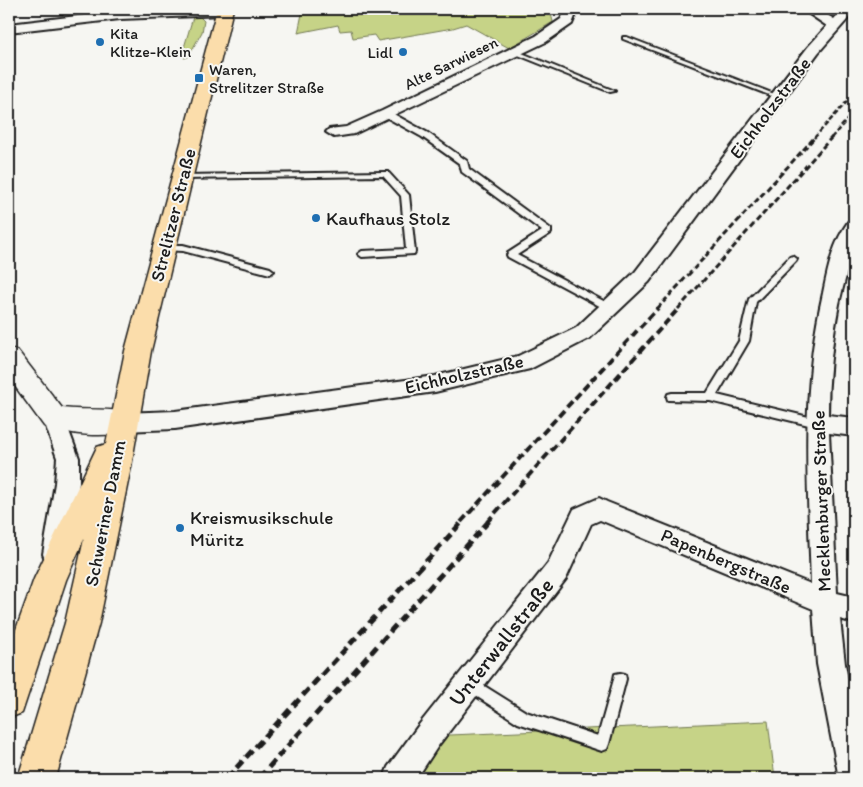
<svg xmlns="http://www.w3.org/2000/svg" width="863" height="787" viewBox="0 0 863 787" font-family="Itim,sans-serif">
<style>
.green{fill:#c6d387;stroke:#717852}
.lines{fill:none;stroke-linecap:round;stroke-linejoin:round}
.lane-casing{stroke:#1c1c1c;stroke-width:4}
.street-casing{stroke:#1c1c1c;stroke-width:4}
.secondary-casing{stroke:#1c1c1c;stroke-width:3}
.primary-casing{stroke:#1c1c1c;stroke-width:3}
.lane{fill:#f6f6f2;fill-rule:evenodd}
.street{fill:#f6f6f2;fill-rule:evenodd}
.secondary{fill:#f6f6f2;fill-rule:evenodd}
.primary{fill:#fbddab;fill-rule:evenodd}
.rail-far3{stroke:#1c1c1c;stroke-width:2.5;stroke-dasharray:5 2.5;stroke-linecap:butt}
.rail-far2{stroke:#1c1c1c;stroke-width:3;stroke-dasharray:6 3;stroke-linecap:butt}
.rail-far1{stroke:#1c1c1c;stroke-width:4;stroke-dasharray:8 4;stroke-linecap:butt}
.rail{stroke:#1c1c1c;stroke-width:5;stroke-dasharray:9 5;stroke-linecap:butt}
.poi-dot{fill:#1f6fb2;stroke:#f6f6f2;stroke-width:2}
.labels{text-anchor:middle;dominant-baseline:central;stroke-width:4;stroke-linejoin:round;paint-order:stroke}
.far-poi-label{font-size:16px;fill:#1c1c1c;stroke:#f6f6f2;text-anchor:start}
.far-street-label{font-size:16px;fill:#1c1c1c;stroke:#f6f6f2}
.street-label{font-size:19px;fill:#1c1c1c;stroke:#f6f6f2}
.poi-label{font-size:19px;fill:#1c1c1c;stroke:#f6f6f2;text-anchor:start}
.near-street-label{font-size:22px;fill:#1c1c1c;stroke:#f6f6f2}
</style>
<rect width="100%" height="100%" fill="#f6f6f2"/>
<filter id="ink" filterUnits="userSpaceOnUse"><feTurbulence type="fractalNoise" baseFrequency=".02" numOctaves="2"/><feDisplacementMap in="SourceGraphic" scale="10" xChannelSelector="R" yChannelSelector="G"/><feConvolveMatrix kernelMatrix="1 2 1 2 8 2 1 2 1" color-interpolation-filters="sRGB"/></filter>
<g filter="url(#ink)">
<!-- green -->
<path class="green" d="M303,9H550L553,22L509,48L466,24L453,28L378,41L374,35L353,38L351,30L340,31L338,25L298,33Z
M193,17H200L204,21L202,32L188,57L184,58L186,51H183Z
M768,721L775,778H399L428,736Z"/>
<g class="lines">
<!-- lane casing -->
<g class="lane-casing">
<path id="lane" d="M623,37H627L782,97L777,98L623,39Z
M513,51H517L615,91L610,92L513,53Z
M384,112H390L428,133L467,161L469,169L551,229V233L517,255L613,306L615,308L613,310H607L508,257L507,255L508,253L542,231L462,172L460,164L422,137L384,116Z
M385,172H388L409,195L415,252L414,254L362,257L358,254L362,251L406,249L401,196L383,176L183,179L179,177L183,175Z
M165,245H183L270,268L274,271L270,274L183,251L162,250V246Z
M793,256L797,259L796,261L756,302L749,341L717,395L817,419L821,420L822,423L821,426L817,427L710,401L668,400L667,397L668,394L672,393H707L739,341L749,299L790,257Z
M620,673L625,674L626,679L609,744L607,749L602,751L518,723L465,689L463,684L465,679L470,677L526,712L598,736L614,679L615,674Z"/>
</g>
<!-- street casing -->
<g class="street-casing">
<path id="street" d="M183,9H229L230,11L224,15L120,19L9,32V24L120,11Z
M566,9H578L572,24L546,42L354,134L334,137L326,132L329,129L346,127L382,111L536,36L561,19Z
M802,9H817L834,19L843,9H854V12L818,53L649,282L590,338L530,369L435,392L175,429L123,431L115,428L112,422L115,416L123,413L175,411L435,376L518,356L576,328L635,272L808,47L827,26Z
M854,220C856,248 845,276 839,304C832,340 828,378 828,415L854,418V436L829,433L837,593L854,597V623L840,619L845,664L854,709V778H839L817,664L813,609L600,520L591,524L566,579L438,746L417,778H384L388,767L418,726L548,563L574,509L599,498L607,502L811,584C808,484 800,392 823,293C828,268 833,243 848,222Z
M54,409L62,412L79,458V483L67,554L64,562L55,565L46,562L43,554L55,483L57,458L43,418L46,412Z"/>
</g>
<!-- secondary casing -->
<g class="secondary-casing">
<path id="secondary" d="M9,348L18,351L62,408C85,411 111,407 133,414L137,422L133,430C107,439 70,435 44,426L9,378Z"/>
</g>
<!-- primary casing -->
<g class="primary-casing">
<path id="primary" d="M217,9H233L151,351L131,467L99,623L56,778H18L65,623L84,539L66,580L22,713L9,718V649L34,579L97,447L106,444L125,351Z"/>
</g>
<!-- lane -->
<use href="#lane" class="lane"/>
<!-- street -->
<use href="#street" class="street"/>
<!-- secondary -->
<use href="#secondary" class="secondary"/>
<!-- primary -->
<use href="#primary" class="primary"/>
<!-- rail-far3 -->
<path class="rail-far3" d="M814,138L854,94
M831,138L854,112"/>
<!-- rail-far2 -->
<path class="rail-far2" d="M657,309L815,137
M678,309L832,137"/>
<!-- rail-far1 -->
<path class="rail-far1" d="M461,522L658,308
M487,522L679,308"/>
<!-- rail -->
<path class="rail" d="M227,778L463,521
M259,778L489,521"/>
</g>
</g>
<!-- markers -->
<g class="poi-dot">
<circle cx="100" cy="42" r="5"/>
<circle cx="403" cy="52" r="5"/>
<rect x="194" y="73" width="10" height="10" rx="2.5"/>
<circle cx="316" cy="218" r="5"/>
<circle cx="180" cy="528" r="5"/>
</g>
<g class="labels">
<!-- far-poi labels -->
<g class="far-poi-label">
<text x="110" y="33">Kita<tspan x="110" dy="18">Klitze-Klein</tspan></text>
<text x="393" y="52" text-anchor="end">Lidl</text>
<text x="209" y="69">Waren,<tspan x="209" dy="18">Strelitzer Straße</tspan></text>
</g>
<!-- far-street labels -->
<g class="far-street-label">
<text transform="translate(451 63) rotate(-26)">Alte Sarwiesen</text>
</g>
<!-- street labels -->
<g class="street-label">
<text transform="translate(770 108) rotate(-53)">Eichholzstraße</text>
<text transform="translate(173 215) rotate(-76)">Strelitzer Straße</text>
<text transform="translate(464 374) rotate(-13)">Eichholzstraße</text>
<text transform="translate(821 501) rotate(-92)">Mecklenburger Straße</text>
<text transform="translate(105 513) rotate(-79)">Schweriner Damm</text>
<text transform="translate(726 561) rotate(23)">Papenbergstraße</text>
</g>
<!-- poi labels -->
<g class="poi-label">
<text x="326" y="218">Kaufhaus Stolz</text>
<text x="190" y="517">Kreismusikschule<tspan x="190" dy="22">Müritz</tspan></text>
</g>
<!-- near-street labels -->
<g class="near-street-label">
<text transform="translate(501 642) rotate(-52)">Unterwallstraße</text>
</g>
</g>
<!-- margin -->
<rect width="863" height="787" fill="none" stroke="#f6f6f2" stroke-width="30"/>
<rect x="15" y="15" width="833" height="757" fill="none" stroke="#1c1c1c" stroke-width="2" filter="url(#ink)"/>
</svg>
